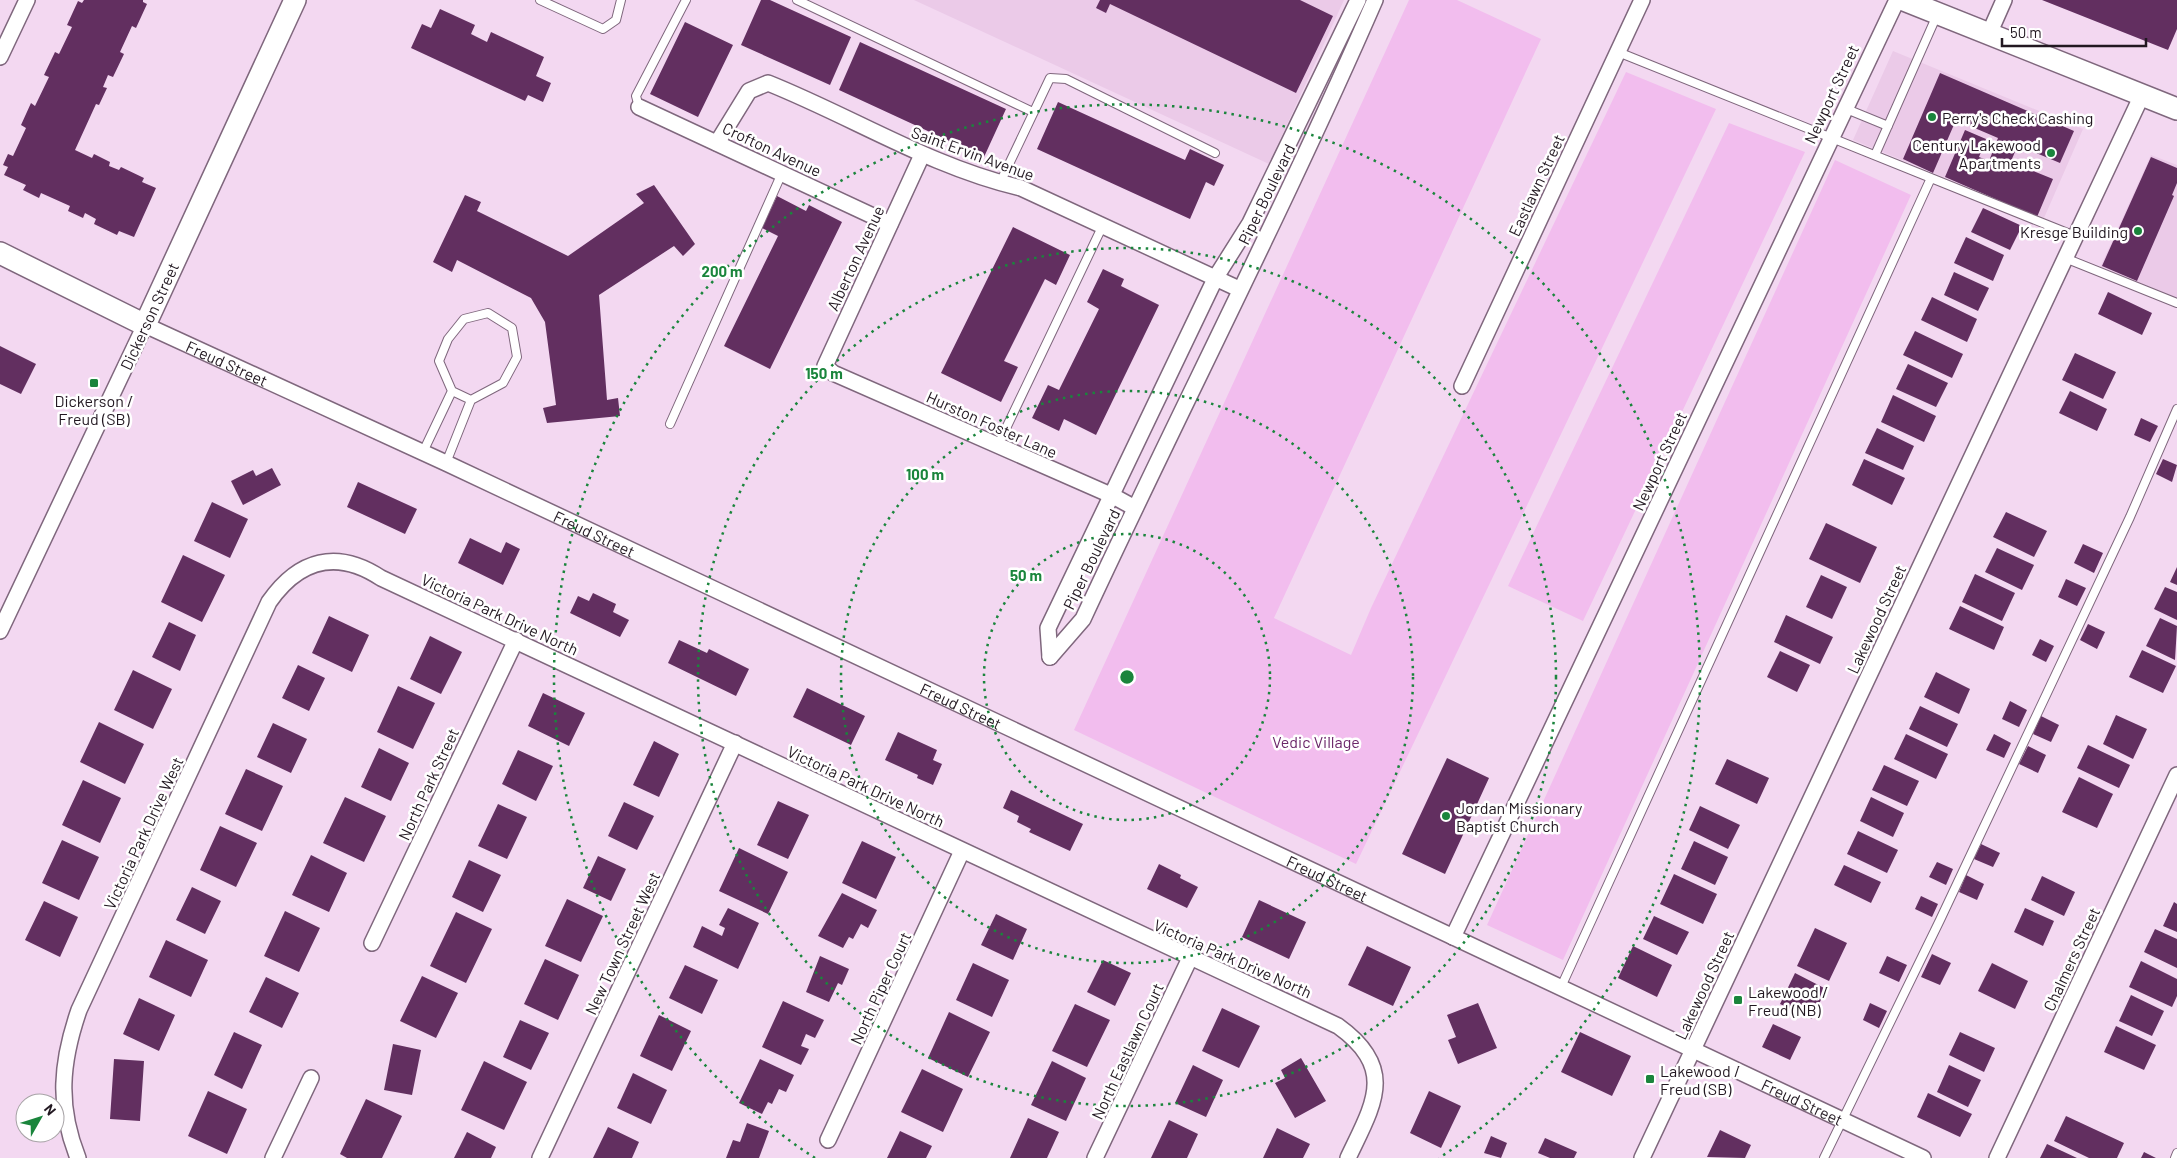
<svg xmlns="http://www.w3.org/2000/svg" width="2177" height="1158" viewBox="0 0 2177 1158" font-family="Barlow,sans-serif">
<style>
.built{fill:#ebcae8}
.green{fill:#f2bdee}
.building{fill:#622f60}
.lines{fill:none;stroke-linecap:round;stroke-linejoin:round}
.lane-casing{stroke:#7f677d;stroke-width:10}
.street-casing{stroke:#7f677d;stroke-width:18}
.secondary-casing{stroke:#7f677d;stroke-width:24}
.lane{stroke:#fff;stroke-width:8}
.street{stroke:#fff;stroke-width:15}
.secondary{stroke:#fff;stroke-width:21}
.ring{fill:none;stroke:#1a853c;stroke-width:2.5;stroke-dasharray:2.5 5}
.poi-dot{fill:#1a853c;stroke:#fff;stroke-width:2}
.labels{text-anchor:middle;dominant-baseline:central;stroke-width:5;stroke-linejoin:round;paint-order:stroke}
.street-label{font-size:16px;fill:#221821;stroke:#fff}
.poi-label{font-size:16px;fill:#221821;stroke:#fff;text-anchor:start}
.park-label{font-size:16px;fill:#6b2669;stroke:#fff}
.centre{fill:#1a853c;stroke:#fff;stroke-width:2.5}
.ring-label{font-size:15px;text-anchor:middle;font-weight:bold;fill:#1a853c;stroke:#fff;stroke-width:5;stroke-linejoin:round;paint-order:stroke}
</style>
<rect width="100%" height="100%" fill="#f3d8f1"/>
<!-- built -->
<path class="built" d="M914,0H1344L1269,164Z
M1893,51L2083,129L2044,218L1853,140Z
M2151,155L2177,165V298L2100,268Z"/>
<!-- green -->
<path class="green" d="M1409,0H1457L1541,39L1274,618L1351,655L1371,608L1626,72L1716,109L1356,864L1074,730Z
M1729,123L1805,152L1583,621L1508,586Z
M1835,160L1911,195L1563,960L1487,925Z"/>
<!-- building -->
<path class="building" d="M84,0H143V2L147,4L136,28L132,26L120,52L124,54L113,77L108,75L103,87L107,88L99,105L96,104L75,150L92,158L94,154L110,162L109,166L119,170L121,167L144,178L142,182L156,188L134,237L119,231L117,235L94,224L96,219L85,213L83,218L68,211L70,206L41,193L39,198L23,190L26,185L4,175L8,167L3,165L8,154L13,156L26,128L21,125L31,103L35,106L49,77L44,75L55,52L59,54L72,27L67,25L78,1L82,3Z
M761,0H770L851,37L830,85L741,45Z
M1100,0H1300L1333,16L1296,93L1110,4L1106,13L1096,8Z
M2042,0H2177V29L2168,50Z
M440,9L475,25L471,34L487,42L491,32L544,57L536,76L551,83L543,102L528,95L525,101L411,48L422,24L431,28Z
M685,22L733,45L698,117L650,94Z
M860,42L1006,109L984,157L839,90Z
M1940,73L2074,131L2060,163L2029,150L2032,145L2020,140L2009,166L2019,170L2021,166L2053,179L2037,217L1945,177L1965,130L1986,139L1979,157L1989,161L1998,138L1956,120L1933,173L1903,159Z
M1058,102L1185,160L1190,149L1224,165L1214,186L1206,182L1190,219L1037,149Z
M2151,157L2177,168V183L2172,195L2174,196L2137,281L2102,266Z
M654,185L695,244L683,256L674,246L599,295L607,400L618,398L620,416L547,423L543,408L556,405L545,322L531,298L457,260L452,272L433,262L465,195L481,202L477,211L568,256L644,203L636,194Z
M777,196L806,211L809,205L842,222L770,369L724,346L778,236L762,228Z
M1983,208L2022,226L2010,250L1971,232Z
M1013,227L1070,255L1056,285L1045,279L1004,361L1018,367L1001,402L941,373Z
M1966,237L2004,255L1993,281L1954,263Z
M1103,269L1124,279L1121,286L1159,305L1096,435L1064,419L1059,431L1032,418L1048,385L1059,390L1099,309L1087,302Z
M1954,272L1989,288L1978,311L1944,295Z
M2108,292L2152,313L2142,335L2098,314Z
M1932,297L1977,319L1967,342L1921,320Z
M1915,331L1963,354L1952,378L1903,355Z
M0,346L36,364L21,394L0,384Z
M2075,353L2116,372L2103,399L2062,380Z
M1908,364L1948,383L1936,407L1896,389Z
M2070,391L2107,409L2097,431L2059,413Z
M1893,395L1936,416L1924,442L1881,422Z
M2141,418L2158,426L2150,442L2134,435Z
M1877,428L1914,446L1903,470L1865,453Z
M1864,459L1905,478L1892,505L1852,485Z
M2163,459L2177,465L2172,482L2156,474Z
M272,468L281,485L243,505L231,481L253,470L256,476Z
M358,482L417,509L405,534L347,507Z
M212,502L248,519L230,558L194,541Z
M2006,512L2047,531L2034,557L1993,537Z
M1826,523L1877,547L1860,583L1809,559Z
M470,538L501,553L506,542L520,549L503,585L458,563Z
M2083,544L2103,553L2094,573L2074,563Z
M1997,548L2034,565L2022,590L1985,572Z
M183,555L225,575L202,622L161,602Z
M2177,567V585L2170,582Z
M1975,574L2015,593L2002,621L1962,602Z
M1821,575L1847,587L1832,619L1806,607Z
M2066,579L2086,588L2077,606L2058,597Z
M2165,587L2177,592V620L2154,609Z
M593,593L616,604L613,612L629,620L620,637L570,613L578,596L589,601Z
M1960,606L2004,627L1994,650L1949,629Z
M1786,615L1833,637L1820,664L1774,642Z
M329,616L369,635L352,672L312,653Z
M2160,618L2177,626L2175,660L2146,646Z
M169,622L196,635L180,671L152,657Z
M2088,624L2105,632L2097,649L2080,640Z
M430,636L462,652L441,694L410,679Z
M2040,639L2054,646L2046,662L2032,655Z
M679,640L707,653L709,649L749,669L736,696L668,663Z
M2142,650L2176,666L2163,693L2129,677Z
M1780,651L1810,665L1797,692L1767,677Z
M298,665L325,678L309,711L282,698Z
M133,670L172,689L153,729L114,710Z
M1936,672L1970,689L1959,714L1924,697Z
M398,686L435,703L413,749L377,732Z
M807,688L865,716L851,745L793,717Z
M543,693L585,713L569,746L528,726Z
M2010,701L2027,710L2019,727L2002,719Z
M1920,706L1958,724L1947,747L1909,729Z
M2116,715L2147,729L2133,759L2103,744Z
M2041,716L2059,725L2051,742L2033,734Z
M99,722L144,744L125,784L80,762Z
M273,723L307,739L291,773L257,757Z
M898,732L937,750L933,760L942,764L933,785L917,778L918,775L885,760Z
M1906,734L1948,754L1936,779L1894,759Z
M1994,734L2011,743L2004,758L1986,750Z
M654,741L679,754L659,797L633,785Z
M2088,745L2130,765L2119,788L2077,768Z
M2028,746L2046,755L2038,773L2019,764Z
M379,748L409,763L391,801L361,787Z
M518,750L553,766L536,801L502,784Z
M1447,758L1489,778L1445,874L1402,854Z
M1727,759L1769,778L1757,804L1715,784Z
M1884,765L1919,781L1907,806L1872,790Z
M246,769L283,786L262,831L225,814Z
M2079,777L2113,794L2097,828L2062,812Z
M83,780L121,798L100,843L62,825Z
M1011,790L1083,824L1070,851L1029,832L1031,829L1017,822L1019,816L1003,808Z
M345,797L386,816L364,862L323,843Z
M1871,797L1904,813L1893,837L1860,821Z
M778,801L809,815L788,859L757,845Z
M624,802L654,816L637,850L608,836Z
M498,804L527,817L507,859L478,846Z
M1700,806L1740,825L1728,849L1689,830Z
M220,826L257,843L236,887L200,870Z
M1858,831L1898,850L1887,873L1847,854Z
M62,840L99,857L79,900L42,883Z
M862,841L896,857L876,899L842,883Z
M1694,841L1728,857L1715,885L1681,869Z
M1981,844L2000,853L1993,867L1974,859Z
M739,848L788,872L768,914L719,891Z
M311,855L347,873L329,912L292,895Z
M598,856L626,869L611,901L583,888Z
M469,860L501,875L483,912L452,897Z
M1937,862L1953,869L1946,885L1929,877Z
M1159,864L1181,875L1180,878L1198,887L1187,908L1147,889Z
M1844,865L1881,882L1871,903L1834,885Z
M1674,874L1717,894L1703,924L1660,904Z
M1966,875L1984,884L1977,900L1959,892Z
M2042,876L2075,892L2064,916L2031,900Z
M192,887L221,901L205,934L176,920Z
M842,893L877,910L868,928L861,924L853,939L849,937L843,948L818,936Z
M1921,896L1938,904L1932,917L1915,909Z
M567,899L603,916L581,962L545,946Z
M1259,900L1306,922L1289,959L1242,937Z
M44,901L78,917L60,957L25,940Z
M2174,902L2177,904V932L2163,926Z
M728,908L759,923L738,969L693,947L702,926L722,936L725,928L719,925Z
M2025,908L2054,921L2043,946L2014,932Z
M285,911L320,928L299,972L264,956Z
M456,912L492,929L466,983L430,966Z
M996,914L1027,929L1013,960L981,945Z
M1654,916L1689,932L1677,955L1643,939Z
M1815,928L1847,943L1829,981L1797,966Z
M2155,929L2177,939V968L2144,952Z
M166,940L208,960L191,997L149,977Z
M1367,946L1411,967L1393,1006L1348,985Z
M1633,946L1672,965L1657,997L1618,978Z
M1932,954L1951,963L1940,985L1921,977Z
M820,956L849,969L842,985L838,983L829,1002L806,992Z
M1887,956L1907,965L1899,982L1879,973Z
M545,959L579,975L558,1020L524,1004Z
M1103,960L1131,973L1115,1006L1087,992Z
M2141,961L2177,979V996L2172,1007L2129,987Z
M973,963L1009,980L992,1017L956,1000Z
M1992,963L2028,981L2015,1009L1978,991Z
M685,965L718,980L702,1014L669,998Z
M1795,973L1826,989L1812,1019L1780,1004Z
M422,976L458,993L436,1038L400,1021Z
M266,977L299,993L282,1028L249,1012Z
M2131,995L2164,1011L2152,1036L2119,1021Z
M139,998L175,1015L159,1051L123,1034Z
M783,1001L824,1020L815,1038L806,1034L801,1046L809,1049L801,1065L762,1047Z
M1478,1003L1497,1048L1458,1064L1448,1040L1456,1037L1447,1015Z
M1870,1003L1887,1011L1879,1028L1863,1020Z
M1075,1004L1110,1020L1087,1067L1052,1051Z
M1222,1008L1260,1026L1239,1068L1202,1051Z
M949,1012L990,1032L968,1077L928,1058Z
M659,1015L691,1031L672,1071L640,1056Z
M520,1020L549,1033L531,1070L503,1057Z
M1773,1024L1801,1037L1790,1060L1762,1047Z
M2116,1026L2156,1045L2144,1070L2104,1052Z
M234,1032L262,1045L242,1089L214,1075Z
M1580,1032L1631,1056L1612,1096L1561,1072Z
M1960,1032L1995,1048L1984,1072L1949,1055Z
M393,1044L421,1050L412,1095L384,1090Z
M1301,1058L1326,1101L1295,1118L1275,1083L1285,1078L1281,1070Z
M114,1059L144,1061L140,1121L110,1119Z
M760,1059L794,1075L786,1092L779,1089L772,1104L768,1102L762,1114L739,1103Z
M484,1061L527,1082L504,1130L461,1110Z
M1052,1061L1086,1078L1066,1121L1031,1105Z
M1193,1065L1223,1080L1206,1117L1175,1103Z
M1949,1065L1981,1080L1968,1107L1937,1092Z
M922,1069L963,1089L943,1132L901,1112Z
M633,1073L667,1090L651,1124L617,1108Z
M208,1091L247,1109L227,1154L188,1136Z
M1429,1091L1461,1106L1441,1148L1410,1133Z
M1928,1093L1972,1114L1960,1137L1917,1117Z
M366,1099L402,1116L382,1158H347L340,1154Z
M2066,1116L2124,1143L2117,1158H2089L2054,1141Z
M1028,1118L1059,1132L1047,1158H1010Z
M1169,1120L1198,1134L1187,1158H1151Z
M747,1123L769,1131L759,1158H726L733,1140L740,1142Z
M608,1127L639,1142L632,1158H593Z
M1277,1128L1310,1144L1303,1158H1263Z
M1720,1130L1751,1145L1745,1158L1707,1157Z
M900,1131L932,1146L926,1158H887Z
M467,1132L496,1147L491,1158H454Z
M1491,1136L1507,1143L1501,1158L1484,1153Z
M1545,1138L1577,1152L1574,1158H1550L1538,1153Z
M2047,1144L2077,1158H2040Z
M2144,1152L2156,1158H2141Z"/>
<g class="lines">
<!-- lane casing -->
<g class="lane-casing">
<path id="lane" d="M540,0L603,29L616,20L621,0
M797,0L1033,112
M1618,52L2075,236
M639,107L636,96L686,0
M1844,108L1888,126
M1875,155L1937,15
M1000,183L1050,78L1066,79L1215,153
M2065,258L2177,303
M670,424L782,173
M998,445L1103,225
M423,452L452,391
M446,463L471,400L503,383L517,357L512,328L488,313L464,319L448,339L439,361L452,391L471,400
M1561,987L1931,178
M1824,1158L1940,920L2130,517L2177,409
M2175,1158L2177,1153"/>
</g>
<!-- street casing -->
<g class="street-casing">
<g id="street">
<path d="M1989,34L2004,0"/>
<path d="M0,57L27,0"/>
<path d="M639,107L890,224"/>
<path d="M717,143L749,91L768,83C853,117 931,167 1021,188L1239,289"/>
<path d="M922,155L825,366L833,373L1113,496L1135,508"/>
<path d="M1462,386L1642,0"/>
<path id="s1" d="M0,631L145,325L446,463L1923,1158"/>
<path d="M1050,657L1083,619C1179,412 1284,209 1375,0"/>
<path d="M1050,657L1048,628L1216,277L1250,223L1358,0"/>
<path d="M1453,937L1897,0"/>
<path d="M372,943L516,640"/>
<path d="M828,1140L962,851"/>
<path d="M78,1158C57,1106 61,1062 79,1010L269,602C299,559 337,549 381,578L1338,1026C1398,1069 1373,1105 1348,1158"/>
<path d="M273,1158L311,1078"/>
<path d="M540,1158L735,743"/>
<path d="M1095,1158L1190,958"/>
<path d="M1642,1158L2142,95"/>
<path d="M1997,1158L2177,775"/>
</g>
</g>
<!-- secondary casing -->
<g class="secondary-casing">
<path id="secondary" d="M1904,0L2177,109
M0,253L145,325L295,0"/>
</g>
<!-- lane -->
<use href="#lane" class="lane"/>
<!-- street -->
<use href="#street" class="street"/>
<!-- secondary -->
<use href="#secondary" class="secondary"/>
</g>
<!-- distance rings -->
<g class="ring">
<circle cx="1127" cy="677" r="143"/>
<circle cx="1127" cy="677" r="286"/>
<circle cx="1127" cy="677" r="429"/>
<path d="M815 1158A573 573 0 1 1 1439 1158"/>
</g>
<!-- markers -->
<g class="poi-dot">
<circle cx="1932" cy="117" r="5"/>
<circle cx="2051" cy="153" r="5"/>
<circle cx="2138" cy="231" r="5"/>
<rect x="89" y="378" width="10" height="10" rx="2.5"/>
<circle cx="1446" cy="816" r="5"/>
<rect x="1733" y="995" width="10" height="10" rx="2.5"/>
<rect x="1645" y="1074" width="10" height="10" rx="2.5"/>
</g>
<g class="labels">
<!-- street labels -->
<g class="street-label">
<text transform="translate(1831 94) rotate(-65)">Newport Street</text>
<text transform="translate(772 149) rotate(25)">Crofton Avenue</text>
<text transform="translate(973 153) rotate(20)">Saint Ervin Avenue</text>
<text transform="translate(1536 185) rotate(-65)">Eastlawn Street</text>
<text transform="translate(1266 194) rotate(-64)">Piper Boulevard</text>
<text transform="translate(855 258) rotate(-65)">Alberton Avenue</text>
<text transform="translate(149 316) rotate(-65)">Dickerson Street</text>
<text stroke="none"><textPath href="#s1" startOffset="429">Freud Street</textPath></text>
<text transform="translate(992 424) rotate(24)">Hurston Foster Lane</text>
<text transform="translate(1659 461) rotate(-65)">Newport Street</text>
<text stroke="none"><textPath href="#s1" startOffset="834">Freud Street</textPath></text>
<text transform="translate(1091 559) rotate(-64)">Piper Boulevard</text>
<text transform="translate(500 614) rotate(25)">Victoria Park Drive North</text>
<text transform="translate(1876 619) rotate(-65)">Lakewood Street</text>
<text stroke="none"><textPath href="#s1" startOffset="1239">Freud Street</textPath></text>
<text transform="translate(428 784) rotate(-65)">North Park Street</text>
<text transform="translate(866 786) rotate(25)">Victoria Park Drive North</text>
<text transform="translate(143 833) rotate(-65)">Victoria Park Drive West</text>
<text stroke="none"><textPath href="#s1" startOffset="1644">Freud Street</textPath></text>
<text transform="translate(622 943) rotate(-65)">New Town Street West</text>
<text transform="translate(1233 958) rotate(24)">Victoria Park Drive North</text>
<text transform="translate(2071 959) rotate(-65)">Chalmers Street</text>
<text transform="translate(1704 985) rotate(-65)">Lakewood Street</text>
<text transform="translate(880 988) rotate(-65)">North Piper Court</text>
<text transform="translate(1127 1051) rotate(-65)">North Eastlawn Court</text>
<text stroke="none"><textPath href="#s1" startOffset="2169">Freud Street</textPath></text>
</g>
<!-- poi labels -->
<g class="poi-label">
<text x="1942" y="117">Perry's Check Cashing</text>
<text x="2041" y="144" text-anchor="end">Century Lakewood<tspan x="2041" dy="18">Apartments</tspan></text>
<text x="2128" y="231" text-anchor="end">Kresge Building</text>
<text x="94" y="400" text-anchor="middle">Dickerson /<tspan x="94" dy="18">Freud (SB)</tspan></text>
<text x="1456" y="807">Jordan Missionary<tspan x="1456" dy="18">Baptist Church</tspan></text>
<text x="1748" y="991">Lakewood /<tspan x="1748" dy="18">Freud (NB)</tspan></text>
<text x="1660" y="1070">Lakewood /<tspan x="1660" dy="18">Freud (SB)</tspan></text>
</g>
<!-- park labels -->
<g class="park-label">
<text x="1316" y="741">Vedic Village</text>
</g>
</g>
<circle cx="1127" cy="677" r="8" class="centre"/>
<g class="ring-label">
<text x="722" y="277">200 m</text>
<text x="824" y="379">150 m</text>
<text x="925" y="480">100 m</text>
<text x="1026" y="581">50 m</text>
</g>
<!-- north arrow -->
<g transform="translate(40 1118) rotate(51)"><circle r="24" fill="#ffffff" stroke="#a7a3a6"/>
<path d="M0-4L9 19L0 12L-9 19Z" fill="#1a853c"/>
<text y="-8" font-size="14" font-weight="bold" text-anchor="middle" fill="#221821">N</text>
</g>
<!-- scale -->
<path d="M2002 38v8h144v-8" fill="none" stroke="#221821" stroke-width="2.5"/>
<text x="2010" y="38" font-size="15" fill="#221821" stroke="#ffffff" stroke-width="4" paint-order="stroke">50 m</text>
</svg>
